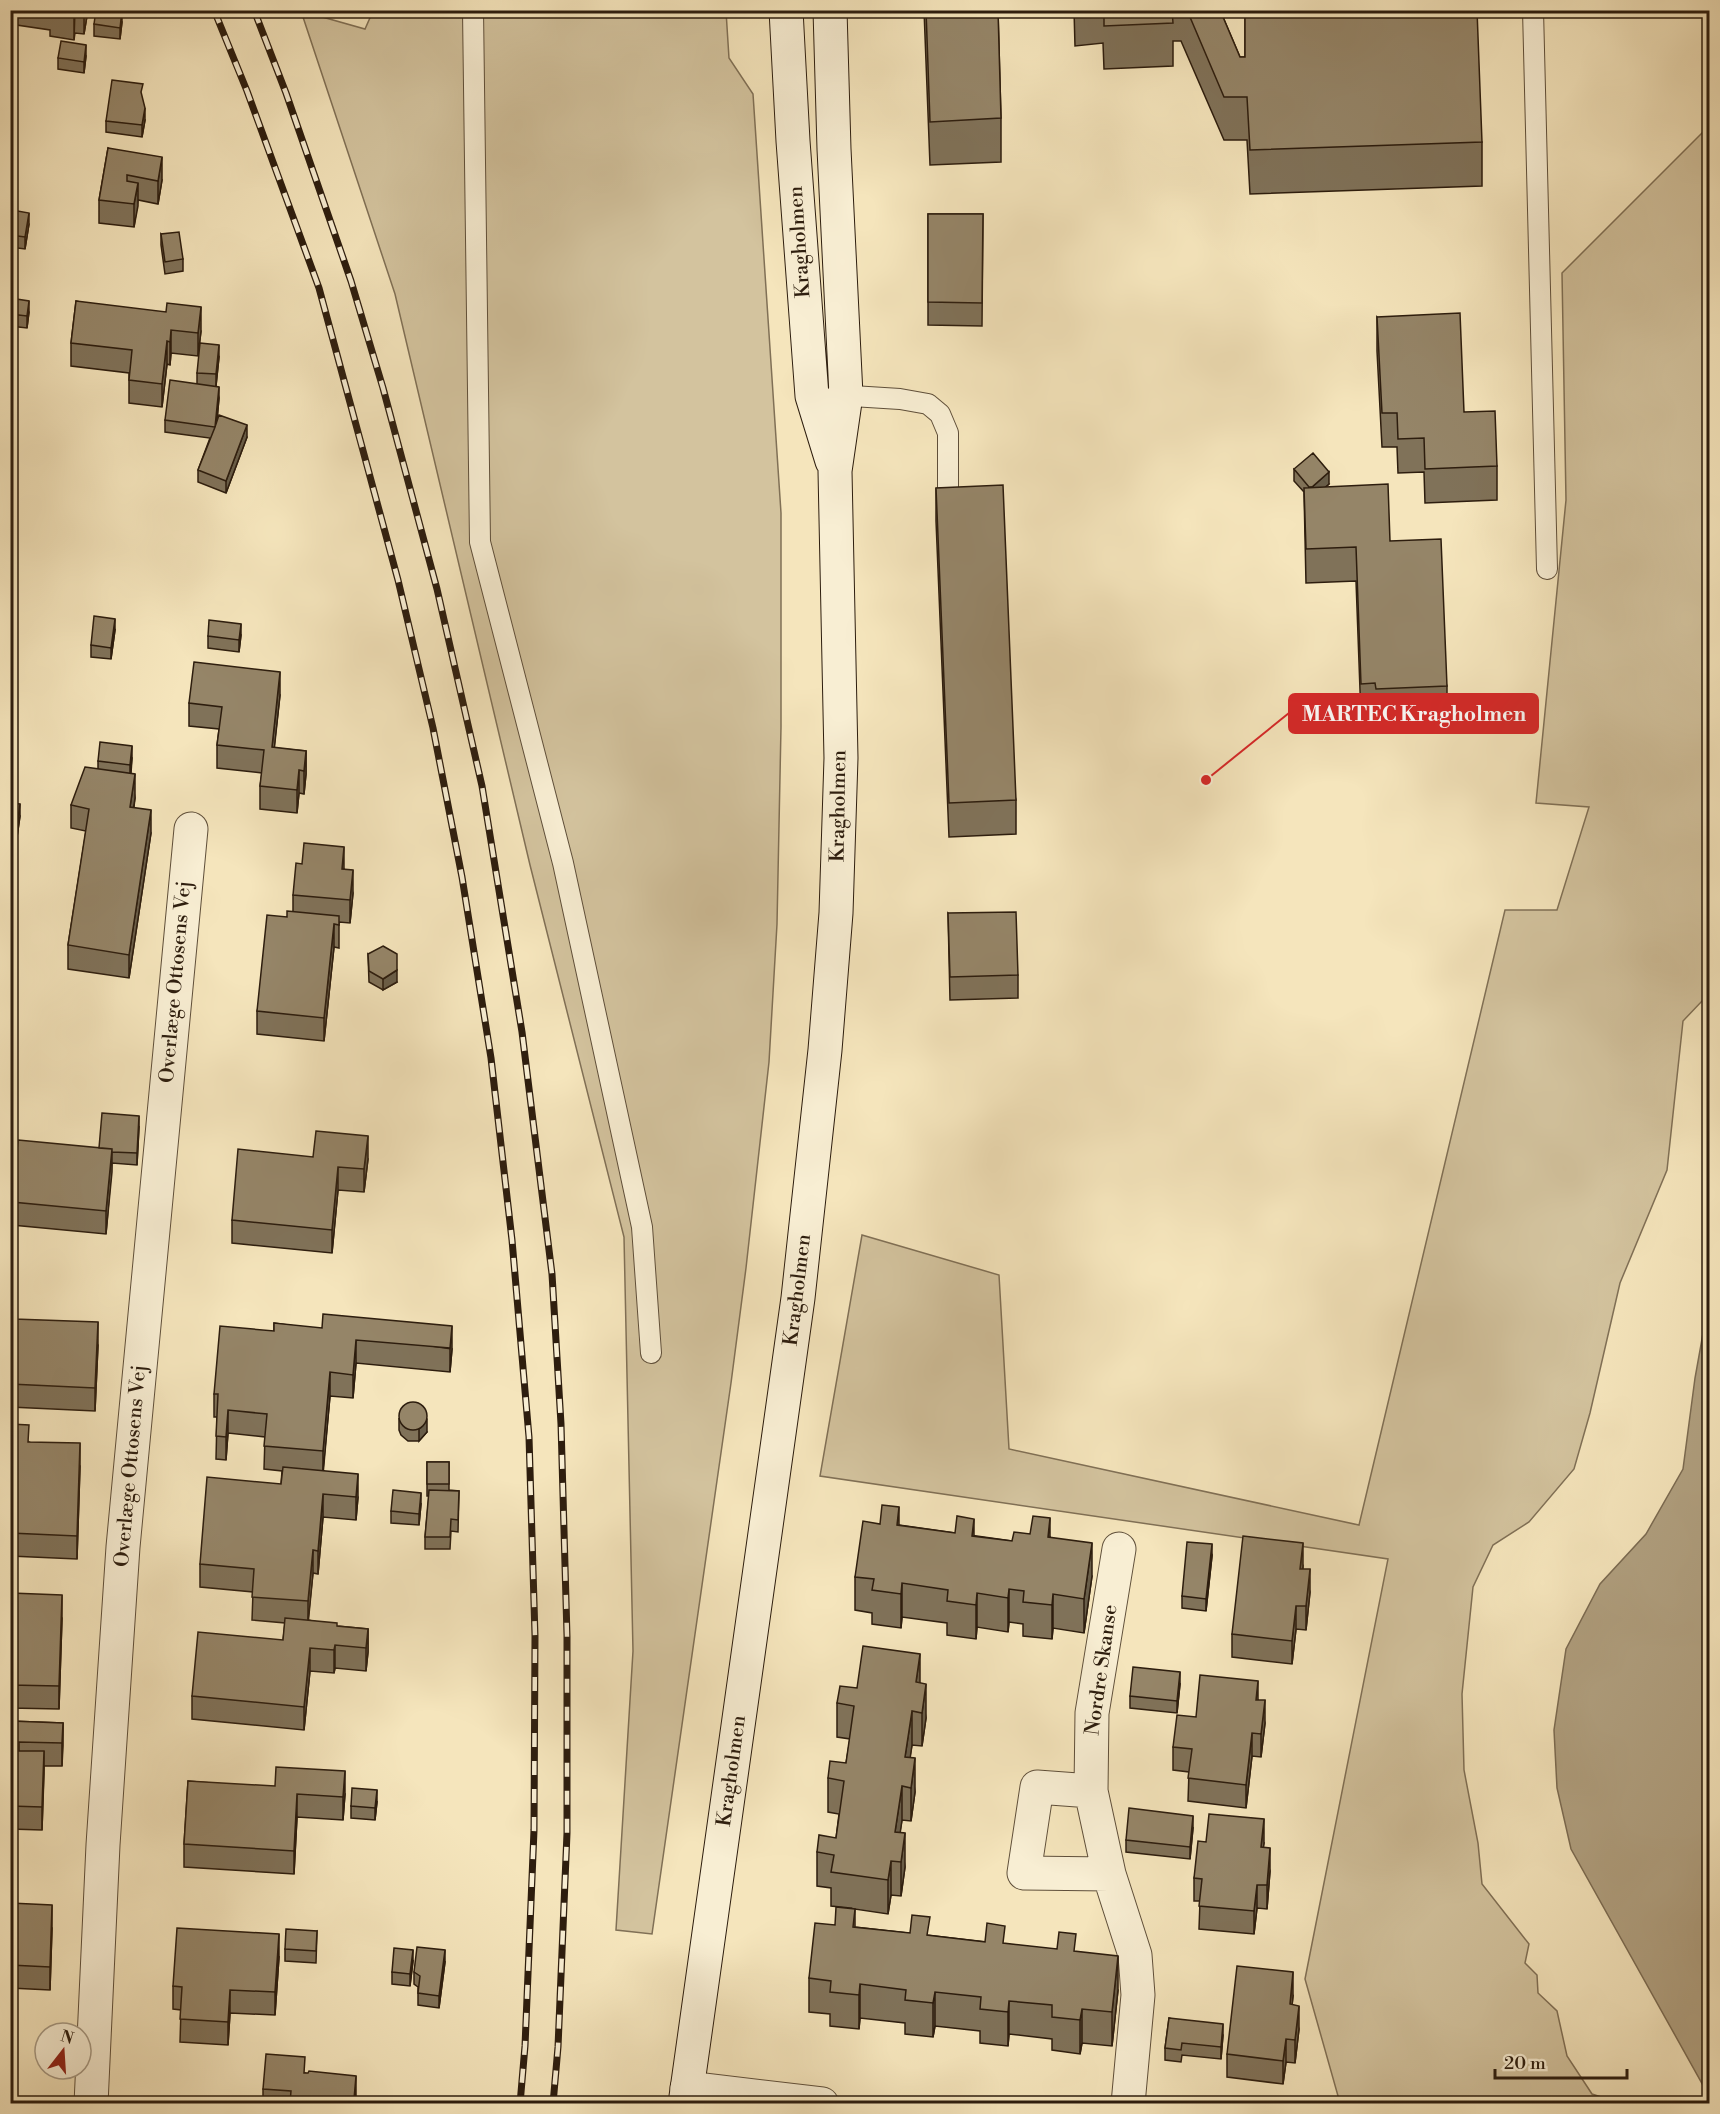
<svg xmlns="http://www.w3.org/2000/svg" width="1720" height="2114" viewBox="0 0 1720 2114" font-family="'Libre Bodoni',serif">
<style>
.green{fill:#d3c39e;stroke:#807056;stroke-width:1.5}
.water{fill:#b1a181;stroke:#7c6c53;stroke-width:1.5}
.lines{fill:none;stroke-linecap:round;stroke-linejoin:round}
.lane-casing{stroke:#5f4f3a;stroke-width:22}
.street-casing{stroke:#5f4f3a;stroke-width:35}
.secondary-casing{stroke:#2d1d0e;stroke-width:35}
.lane{stroke:#f8eed3;stroke-width:20}
.street{stroke:#f8eed3;stroke-width:33}
.secondary{stroke:#f8eed3;stroke-width:33}
.rail-casing{stroke:#2d1d0e;stroke-width:7}
.rail{stroke:#f8eed3;stroke-width:4.5;stroke-dasharray:14;stroke-linecap:butt}
.wall{fill:#807259;stroke:#2d1d0e;stroke-width:1.5}
.shaded-wall{fill:#685d49;stroke:#2d1d0e;stroke-width:1.5}
.building{fill:#958568;stroke:#2d1d0e;stroke-width:1.5}
.labels{text-anchor:middle;dominant-baseline:central;stroke-width:6;stroke-linejoin:round;paint-order:stroke}
.street-label{font-size:20px;fill:#2d1d0e;stroke:#f8eed3}
.leader{fill:none;stroke:#d62828;stroke-width:2}
.callout-dot{fill:#d62828;stroke:#f8eed3;stroke-width:2}
.callout{fill:#d62828;stroke:#d62828;stroke-width:2}
.callout-label{font-size:21px;text-anchor:middle;font-weight:bold;fill:#fff}
</style>
<rect width="100%" height="100%" fill="#f5e5bc"/>
<filter id="stains"><feTurbulence type="fractalNoise" baseFrequency=".00333" numOctaves="4"/><feColorMatrix values="0 0 0 0 .2 0 0 0 0 .09 0 0 0 0 .02 0 0 0 .5 -.17"/></filter>
<radialGradient id="worn" r=".72"><stop offset=".6" stop-color="#630" stop-opacity="0"/><stop offset="1" stop-color="#630" stop-opacity=".3"/></radialGradient>
<!-- green -->
<path class="green" d="M301,11L365,29L373,11H726L729,58L753,94L781,513V727L777,924L769,1062L746,1268L731,1383L652,1934L616,1930L633,1651L624,1237L530,865L395,294Z
M1709,126V997L1702,1001L1683,1021L1667,1170L1620,1283L1590,1413L1574,1469L1529,1522L1493,1545L1473,1587L1462,1694L1464,1770L1478,1843L1482,1884L1529,1944L1525,1963L1537,1975L1538,1993L1557,2011L1567,2056L1592,2094L1619,2103H1340L1305,1979L1388,1559L820,1476L862,1235L999,1275L1009,1449L1359,1525L1505,910H1557L1589,807L1536,803L1566,500L1562,273Z"/>
<!-- water -->
<path class="water" d="M1709,1300V2096L1571,1849L1557,1788L1554,1730L1566,1649L1600,1584L1646,1534L1683,1469L1695,1378Z"/>
<g class="lines">
<!-- lane casing -->
<g class="lane-casing">
<path id="lane" d="M473,10L480,542L563,863L642,1227L651,1353
M1533,10L1547,569
M836,395L900,399L928,404L940,414L948,433V513"/>
</g>
<!-- street casing -->
<g class="street-casing">
<path id="street" d="M1119,1549L1092,1713L1091,1791L1109,1874L1135,1955L1138,1995L1128,2104
M1091,1791L1037,1787L1024,1873L1109,1874
M687,2088L822,2104
M91,2104L103,1845L123,1547L191,829"/>
</g>
<!-- secondary casing -->
<g class="secondary-casing">
<path id="secondary" d="M786,10L793,141L812,396L832,461
M685,2104L798,1298L825,1050L836,913L841,758L835,471L846,395L834,149L830,10"/>
</g>
<!-- lane -->
<use href="#lane" class="lane"/>
<!-- street -->
<use href="#street" class="street"/>
<!-- secondary -->
<use href="#secondary" class="secondary"/>
<!-- rail casing -->
<g class="rail-casing">
<path id="rail" d="M214,10L247,91L319,288L398,580L433,728L462,877L491,1058L512,1240L529,1437L535,1636L534,1830L525,2046L520,2104
M254,10L286,93L351,281L383,388L437,589L482,786L522,1032L552,1274L561,1424L567,1636V1833L558,2047L553,2104"/>
</g>
<!-- rail -->
<use href="#rail" class="rail"/>
</g>
<!-- wall -->
<path class="wall" d="M10,10H88L84,34L75,33L74,40L50,36V30L10,24Z
M924,10H998L1001,118V162L930,165Z
M1074,10H1220L1240,57H1245V17L1482,142V186L1250,194L1247,140H1224L1181,41H1173V66L1104,69L1103,43L1075,46Z
M122,22L120,39L94,36V24Z
M86,56L84,73L58,69V58Z
M145,120L142,137L106,132V121Z
M108,148L162,180L158,204L138,200L134,227L99,223V200Z
M928,214H983L982,326L928,325Z
M10,220L29,224L25,249L10,247Z
M161,234L183,259V271L165,274L161,245Z
M10,298L29,312L27,328L10,326Z
M76,301L201,331L198,356L171,353L170,365L167,364L162,407L129,403V373L71,366V343Z
M1377,317L1464,412L1497,466V500L1425,503L1424,472L1398,473L1397,447H1382L1377,351Z
M219,357L216,386L219,398L217,421L247,437L226,493L198,482V470L210,438L165,432V420L197,384V373Z
M1294,469L1329,484L1326,487L1390,541L1447,686V720L1376,723L1375,717H1361L1356,581L1306,583L1304,492L1294,481Z
M936,488L1016,800V834L949,837L936,521Z
M115,630L111,659L91,657V645Z
M241,635L239,652L208,648V636Z
M280,695L274,748L306,751V774L304,794L299,793L297,813L260,809V786L262,773L217,768V745L219,729L189,726V703Z
M132,758L131,774L135,798L134,807L151,833L129,978L68,969V945L86,831L71,828V805L98,769V761Z
M10,803L20,816L14,858H10Z
M344,869L353,893L350,923L339,922V948L334,947L324,1041L257,1034V1011L287,917L293,911V895Z
M948,913L1018,975V998L950,1000Z
M368,954L397,982L383,990L369,982Z
M139,1127L137,1165L112,1163L106,1234L12,1225V1202L99,1148Z
M313,1157L368,1159L364,1192L338,1190L332,1253L232,1243V1220Z
M10,1298L15,1319L98,1345L95,1411L10,1407Z
M274,1323L452,1349L450,1372L356,1363L353,1398L330,1396L323,1470L358,1497L356,1520L323,1517L318,1574L313,1573L308,1620L337,1626L368,1629V1652L366,1671L335,1668L334,1673L310,1671L304,1730L192,1719V1696L283,1640L285,1623L252,1620L253,1592L200,1587V1564L281,1484L282,1471L264,1469L265,1437L228,1433L226,1460L216,1459L217,1417H214V1394L274,1331Z
M399,1419L427,1432L419,1441H408L401,1435L399,1430Z
M10,1424L29,1442L80,1466L77,1559L10,1556Z
M427,1462H449V1490L459,1491L458,1532L451,1531L450,1549H425V1537L429,1496H427Z
M421,1504L419,1525L391,1523V1511Z
M880,1524L899,1525L1012,1541L1050,1537L1092,1576L1084,1633L1053,1628L1052,1639L1023,1636V1624L1009,1622L1008,1632L977,1627L976,1639L947,1635V1623L902,1617L901,1628L872,1624V1613L855,1610V1577Z
M1212,1556L1206,1611L1182,1608V1596Z
M1303,1566V1569L1310,1592L1306,1630L1296,1629L1292,1664L1232,1657V1634Z
M10,1578L11,1593L62,1618L59,1709L10,1708Z
M920,1683L926,1718L922,1746L912,1745L910,1757L915,1792L911,1821L902,1820L900,1832L905,1867L901,1896L891,1895L888,1914L855,1909V1927L1076,1952L1118,1990L1112,2046L1082,2043L1080,2054L1052,2050V2039L1009,2034L1008,2046L980,2043V2031L935,2026L933,2037L905,2034V2023L860,2018L859,2029L830,2026V2014L809,2012V1978L835,1925L851,1908L831,1906V1888L817,1886V1852L836,1838L839,1814L828,1812V1778L846,1763L850,1739L837,1737V1703L857,1688Z
M1180,1684L1177,1713L1130,1708V1696Z
M1258,1700L1265,1723L1261,1757L1252,1756L1246,1808L1188,1801L1189,1772L1173,1770V1747L1196,1717Z
M10,1721L63,1723L62,1766H44L42,1830L10,1829Z
M188,1781L345,1794L343,1820L297,1817L294,1874L184,1867V1844Z
M377,1802L375,1820L351,1818V1806Z
M1193,1828L1190,1859L1126,1852V1840Z
M1206,1842L1264,1843L1263,1847L1270,1871L1267,1909L1257,1908L1254,1934L1199,1929L1200,1901H1194V1878Z
M10,1903L52,1928L50,1990L10,1988Z
M317,1931L316,1963L285,1961V1949Z
M279,1957L275,2015L230,2013L228,2045L180,2042L181,2010L173,2009V1986Z
M413,1961L410,1986L392,1984V1972Z
M445,1962L439,2008L418,2005V1987L414,1984V1972Z
M1293,1996L1292,2005L1299,2029L1295,2063L1286,2062L1283,2084L1227,2077V2054Z
M1169,2018L1223,2035L1221,2059L1182,2055L1181,2062L1165,2060V2048Z
M305,2073L356,2099L394,2103H263V2089Z"/>
<!-- shaded-wall -->
<path class="shaded-wall" d="M74,10H75L74,40Z
M84,10H88L84,34Z
M122,11V22L120,39V28Z
M86,45V56L84,73V62Z
M145,108V120L142,137V125Z
M162,157V180L158,204V181Z
M138,183V206L134,227V204Z
M29,213V224L25,249V237Z
M29,301V312L27,328V316Z
M201,307V331L198,356V333Z
M171,330V353L170,365V342Z
M167,341V364L162,407V384Z
M219,345V357L216,386V374Z
M219,387V398L215,439V427Z
M247,425V437L226,493V481Z
M1329,472V484L1310,500V489Z
M115,619V630L111,659V648Z
M241,624V635L239,652V640Z
M280,672V695L272,770V747Z
M132,746V758L130,777V765Z
M306,751V774L304,794V771Z
M299,770V793L297,813V790Z
M135,774V798L130,830V807Z
M20,804V816L14,858V847Z
M151,810V833L129,978V955Z
M344,847V870L342,869Z
M353,870V893L350,923V900Z
M334,924V947L324,1041V1018Z
M397,970V982L383,990V979Z
M14,1104V1116L10,1146V1134Z
M139,1116V1127L137,1165V1153Z
M368,1136V1159L364,1192V1169Z
M112,1149V1172L106,1234V1211Z
M338,1167V1190L332,1253V1230Z
M98,1322V1345L95,1411V1388Z
M452,1326V1349L450,1372V1348Z
M356,1340V1363L353,1398V1375Z
M330,1372V1396L323,1475V1451Z
M228,1410V1433L226,1460V1437Z
M427,1420V1432L419,1441V1429Z
M80,1443V1466L77,1559V1536Z
M358,1474V1497L356,1520V1497Z
M421,1493V1504L419,1525V1514Z
M323,1494V1517L318,1574V1551Z
M899,1507V1541L897,1525Z
M1050,1518V1552L1048,1537Z
M974,1519V1552L972,1536Z
M1092,1543V1576L1084,1633V1599Z
M1303,1543V1566L1300,1592V1569Z
M1212,1544V1556L1206,1611V1599Z
M313,1550V1573L308,1625V1601Z
M1310,1569V1592L1306,1630V1606Z
M902,1583V1617L901,1628V1594Z
M1009,1589V1622L1008,1632V1598Z
M977,1593V1627L976,1639V1605Z
M1053,1594V1628L1052,1639V1605Z
M62,1595V1618L59,1709V1686Z
M1296,1606V1629L1292,1664V1641Z
M368,1629V1652L366,1671V1648Z
M335,1645V1668L334,1673V1650Z
M310,1648V1671L304,1730V1707Z
M920,1654V1688L916,1682Z
M1180,1672V1684L1177,1713V1701Z
M1258,1681V1704L1256,1700Z
M926,1684V1718L922,1746V1713Z
M1265,1700V1723L1261,1757V1734Z
M912,1711V1745L906,1787L905,1757Z
M63,1723V1746L62,1766V1743Z
M1252,1733V1756L1246,1808V1785Z
M44,1751V1774L42,1830V1807Z
M915,1758V1792L911,1821V1788Z
M345,1771V1794L343,1820V1797Z
M902,1786V1820L896,1862L895,1832Z
M377,1790V1802L375,1820V1808Z
M297,1794V1817L294,1874V1851Z
M1193,1816V1828L1190,1859V1847Z
M1264,1819V1843L1261,1870V1847Z
M905,1833V1867L901,1896V1862Z
M1270,1848V1871L1267,1909V1885Z
M891,1861V1895L888,1914V1880Z
M1257,1885V1908L1254,1934V1911Z
M52,1905V1928L50,1990V1967Z
M279,1934V1957L275,2015V1992Z
M413,1950V1961L410,1986V1974Z
M445,1950V1962L439,2008V1996Z
M1118,1956V1990L1112,2046V2012Z
M1293,1972V1996L1290,2027V2004Z
M860,1984V2018L859,2029V1995Z
M230,1990V2013L228,2045V2022Z
M935,1992V2026L933,2037V2003Z
M1009,2001V2034L1008,2046V2012Z
M1299,2006V2029L1295,2063V2040Z
M1082,2009V2043L1080,2054V2020Z
M1223,2024V2035L1221,2059V2047Z
M1286,2039V2062L1283,2084V2061Z
M12,2053V2076L10,2098V2075Z
M356,2076V2099L354,2103Z"/>
<!-- building -->
<path class="building" d="M96,10L122,11L120,28L94,24Z
M926,10H998L1001,118L930,122Z
M1104,10H1172L1173,23L1104,26Z
M1187,10H1220L1240,57H1245V17L1395,10H1477L1482,142L1250,150L1247,97H1224Z
M61,41L86,45L84,62L58,58Z
M112,80L143,84L141,92L145,108L142,125L106,121Z
M108,148L162,157L158,181L127,175V181L138,183L134,204L99,200Z
M12,210L29,213L25,237L10,235V220Z
M928,214H983L982,303L928,302Z
M179,232L183,259L165,262L161,234Z
M10,298L29,301L27,316L10,314Z
M76,301L166,312L167,303L201,307L198,333L171,330L170,342L167,341L162,384L129,380L132,350L71,343Z
M1460,313L1464,412L1495,411L1497,466L1425,469L1424,438L1398,439L1397,413H1382L1377,317Z
M200,343L219,345L216,374L197,373Z
M170,380L219,387L215,427L219,415L247,425L226,481L198,470L215,427L165,420Z
M1313,453L1329,472L1312,487H1309L1294,469Z
M1388,484L1390,541L1441,539L1447,686L1376,689L1375,683L1361,684L1356,547L1306,549L1304,488Z
M1003,485L1016,800L949,803L936,488Z
M94,616L115,619L111,648L91,645Z
M209,620L241,624L239,640L208,636Z
M194,662L280,672L272,747L306,751L304,771L299,770L297,790L260,786L264,750L217,745L222,707L189,703Z
M100,742L132,746L130,765L98,761Z
M85,767L135,774L130,807L151,810L129,955L68,945L89,809L71,805Z
M10,803L20,804L14,847L10,846Z
M304,843L344,847L342,869L353,870L350,900L293,895L296,863L302,864Z
M287,911L339,916V925L334,924L324,1018L257,1011L267,915L287,917Z
M1016,912L1018,975L950,977L948,913Z
M383,946L397,954V970L383,979L369,971L368,954Z
M10,1104H14L10,1134Z
M102,1113L139,1116L137,1153L112,1152V1149L99,1148Z
M316,1131L368,1136L364,1169L338,1167L332,1230L232,1220L238,1149L313,1157Z
M18,1140L112,1149L106,1211L12,1202Z
M10,1298H15L14,1319L98,1322L95,1388L10,1384Z
M323,1314L452,1326L450,1348L356,1340L353,1375L330,1372L323,1451L264,1446L267,1414L228,1410L226,1437L216,1436L218,1394H214L220,1326L274,1331V1323L322,1328Z
M399 1416a14 14 0 1 1 28 0a14 14 0 1 1-28 0Z
M10,1424L29,1425L28,1442L80,1443L77,1536L10,1533Z
M427,1462H449V1484H427Z
M283,1467L358,1474L356,1497L323,1494L318,1551L313,1550L308,1601L252,1597L254,1569L200,1564L207,1477L281,1484Z
M393,1490L421,1493L419,1514L391,1511Z
M429,1490L459,1491L458,1520L451,1519L450,1537H425Z
M882,1505L899,1507L897,1525L955,1533L957,1516L974,1519L972,1536L1012,1541L1014,1532L1030,1534L1033,1516L1050,1518L1048,1537L1092,1543L1084,1599L1053,1594L1052,1605L1023,1602L1024,1591L1009,1589L1008,1598L977,1593L976,1605L947,1601L948,1590L902,1583L901,1594L872,1590L874,1579L855,1577L863,1521L880,1524Z
M1243,1536L1303,1543L1300,1569H1310L1306,1606H1296L1292,1641L1232,1634Z
M1187,1542L1212,1544L1206,1599L1182,1596Z
M10,1578L11,1593L62,1595L59,1686L10,1685Z
M285,1618L337,1623V1626L368,1629L366,1648L335,1645L334,1650L310,1648L304,1707L192,1696L198,1632L283,1640Z
M863,1646L920,1654L916,1682L926,1684L922,1713L912,1711L905,1757L915,1758L911,1788L902,1786L895,1832L905,1833L901,1862L891,1861L888,1880L831,1872L834,1855L817,1852L819,1835L836,1838L844,1781L828,1778L830,1761L846,1763L854,1706L837,1703L840,1686L857,1688Z
M1133,1667L1180,1672L1177,1701L1130,1696Z
M1200,1675L1258,1681L1256,1700H1265L1261,1734L1252,1733L1246,1785L1188,1778L1192,1749L1173,1747L1177,1715L1196,1717Z
M10,1721L63,1723L62,1743L19,1742V1751H44L42,1807L10,1806Z
M276,1767L345,1771L343,1797L297,1794L294,1851L184,1844L188,1781L275,1786Z
M352,1788L377,1790L375,1808L351,1806Z
M1129,1808L1193,1816L1190,1847L1126,1840Z
M1209,1814L1264,1819L1261,1847L1270,1848L1267,1885H1257L1254,1911L1199,1906L1202,1879L1194,1878L1198,1841L1206,1842Z
M10,1903L52,1905L50,1967L10,1965Z
M836,1907L855,1909L853,1927L910,1933L912,1915L930,1917L927,1935L985,1942L987,1923L1005,1926L1003,1943L1057,1949L1059,1932L1076,1934L1074,1951L1118,1956L1112,2012L1082,2009L1080,2020L1052,2017V2005L1009,2001L1008,2012L980,2009L981,1997L935,1992L933,2003L905,2000L906,1990L860,1984L859,1995L830,1992L831,1981L809,1978L815,1923L835,1925Z
M177,1928L279,1934L275,1992L230,1990L228,2022L180,2019L182,1987L173,1986Z
M286,1929L317,1931L316,1951L285,1949Z
M417,1947L445,1950L439,1996L418,1993L420,1976L414,1972Z
M394,1948L413,1950L410,1974L392,1972Z
M1237,1966L1293,1972L1290,2004L1299,2006L1295,2040L1286,2039L1283,2061L1227,2054Z
M1169,2018L1223,2024L1221,2047L1182,2043L1181,2050L1165,2048Z
M10,2053H12L10,2075Z
M266,2054L305,2057L304,2073H308L309,2071L356,2076L354,2099L394,2103H290L291,2091L263,2089Z"/>
<g class="labels">
<!-- street labels -->
<g class="street-label">
<text transform="translate(800 242) rotate(-94)">Kragholmen</text>
<text transform="translate(839 806) rotate(-89)">Kragholmen</text>
<text transform="translate(176 982) rotate(-85)">Overlæge Ottosens Vej</text>
<text transform="translate(798 1290) rotate(-83)">Kragholmen</text>
<text transform="translate(131 1466) rotate(-85)">Overlæge Ottosens Vej</text>
<text transform="translate(1102 1670) rotate(-82)">Nordre Skanse</text>
<text transform="translate(732 1771) rotate(-82)">Kragholmen</text>
</g>
</g>
<!-- callouts -->
<path class="leader" d="M1206 780L1289 713"/>
<circle class="callout-dot" cx="1206" cy="780" r="6"/>
<rect class="callout" x="1289" y="694" width="249" height="39" rx="6"/>
<g class="callout-label">
<text x="1414" y="721">MARTEC Kragholmen</text>
</g>
<!-- margin -->
<rect width="1720" height="2114" fill="none" stroke="#f5e5bc" stroke-width="36"/>
<rect x="12" y="12" width="1696" height="2090" fill="none" stroke="#2d1d0e" stroke-width="3"/>
<rect x="18" y="18" width="1684" height="2078" fill="none" stroke="#2d1d0e" stroke-width="1.5"/>
<!-- north arrow -->
<g transform="translate(63 2051) rotate(17)"><circle r="28" fill="#f8eed3" stroke="#a79a84" stroke-width="1.5"/>
<path d="M0-4.5L10 22L0 15L-10 22Z" fill="#8f2418"/>
<text y="-9" font-size="16" font-weight="bold" text-anchor="middle" fill="#2d1d0e">N</text>
</g>
<!-- scale -->
<path d="M1495 2069v9h132v-9" fill="none" stroke="#2d1d0e" stroke-width="3"/>
<text x="1504" y="2069" font-size="18" fill="#2d1d0e" stroke="#f8eed3" stroke-width="4.5" paint-order="stroke">20 m</text>
<rect width="100%" height="100%" filter="url(#stains)"/>
<rect width="100%" height="100%" fill="url(#worn)"/>
</svg>
